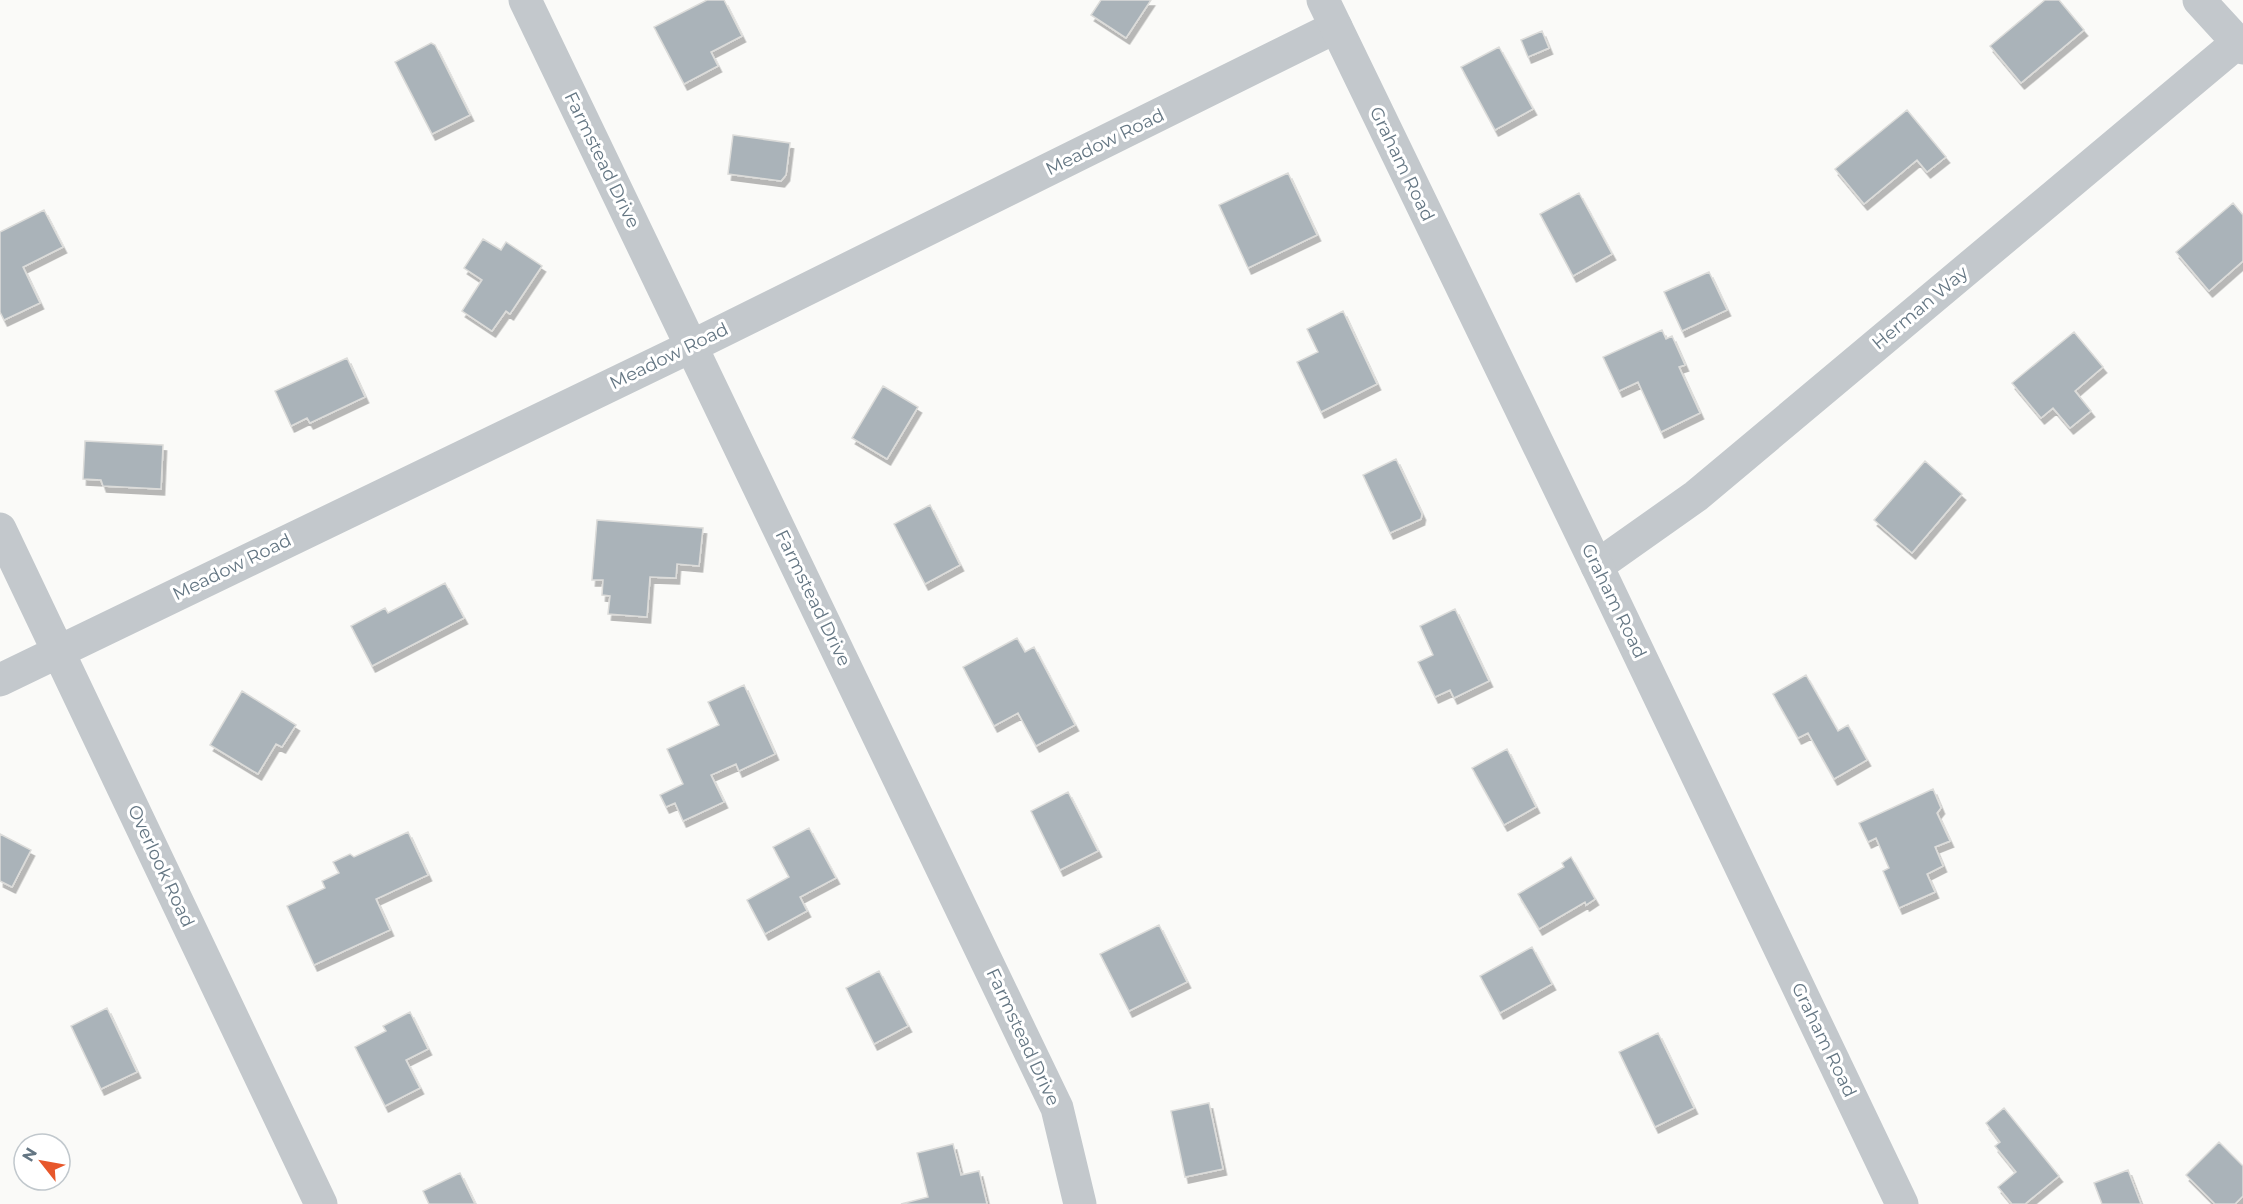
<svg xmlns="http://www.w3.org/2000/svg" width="2243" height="1204" viewBox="0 0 2243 1204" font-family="Montserrat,sans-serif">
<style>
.building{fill:#aab3b9;stroke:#dcdcda;stroke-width:1.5;filter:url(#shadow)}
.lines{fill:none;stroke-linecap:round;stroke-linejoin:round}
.minor{stroke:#c3c8cc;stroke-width:33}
.tertiary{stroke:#c3c8cc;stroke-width:33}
.labels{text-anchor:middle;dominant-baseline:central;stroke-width:6;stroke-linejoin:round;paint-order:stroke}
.street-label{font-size:18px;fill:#647683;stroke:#fff}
</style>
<defs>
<filter id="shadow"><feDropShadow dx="3.5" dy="6" stdDeviation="0" flood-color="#0004"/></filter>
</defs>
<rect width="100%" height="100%" fill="#fafaf8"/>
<!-- building -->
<path class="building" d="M707,0H724L742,36L711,52L718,66L684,84L654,27Z
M1101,0H1151L1126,38L1091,15Z
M2045,0H2059L2084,30L2021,83L1990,46Z
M1542,31L1549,48L1528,57L1521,40Z
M431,43L435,45L470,115L432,134L395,62Z
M1499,47L1533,109L1495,130L1461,67Z
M1907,110L1946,157L1927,172L1917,160L1864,204L1835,169Z
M733,135L790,143L786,175L781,181L728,174Z
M1288,173L1317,235L1248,268L1219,205Z
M1579,193L1612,254L1573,276L1540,214Z
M2233,203L2243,215V261L2209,291L2176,252Z
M44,210L63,247L23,267L40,303L4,320L0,312V232Z
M483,239L501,250L506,242L542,266L510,314L506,311L492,331L462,311L482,280L464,268Z
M1709,272L1727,310L1682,331L1664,292Z
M1343,311L1377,384L1321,412L1297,362L1318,352L1307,329Z
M1662,330L1666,339L1672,336L1685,365L1679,367L1700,413L1661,432L1638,382L1619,391L1603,357Z
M2074,332L2103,367L2075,391L2091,411L2070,428L2053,408L2041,418L2012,383Z
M347,358L365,397L310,423L307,418L291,426L275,391Z
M883,386L918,407L887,459L852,438Z
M85,441L163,445L161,489L103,486L101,480L83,479Z
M1396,459L1422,514L1421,519L1390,533L1363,475Z
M1925,461L1962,494L1912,553L1874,520Z
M930,505L960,565L925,584L894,524Z
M597,520L703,528L699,566L677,564L676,578L650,577L647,617L608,614L610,596L602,595L603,580H592Z
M445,583L464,618L372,666L351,626L385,608L388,613Z
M1455,609L1489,681L1454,698L1450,690L1435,697L1418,662L1433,655L1420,626Z
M1017,638L1025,652L1034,647L1075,725L1036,746L1018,713L994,726L963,667Z
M1806,675L1838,731L1848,725L1867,760L1834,779L1808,733L1798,738L1773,694Z
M744,685L775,754L739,771L736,764L711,775L724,802L683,821L675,803L666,807L660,795L683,784L667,749L719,725L708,702Z
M242,691L296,725L282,747L276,744L258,774L210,745Z
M1507,749L1536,807L1504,825L1472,768Z
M1933,789L1941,808L1937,813L1950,841L1935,847L1943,866L1927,874L1935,892L1899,908L1883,871L1889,868L1876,838L1868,842L1859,823Z
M1068,792L1098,851L1060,870L1031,811Z
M809,828L836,878L800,897L807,911L765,934L747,900L789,877L773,847Z
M408,832L428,875L376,899L390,930L314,965L287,906L325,888L322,881L339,873L333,862L350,854L354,857Z
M0,834L31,850L12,887L0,881Z
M1571,857L1595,899L1586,905L1585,902L1539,929L1518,894L1564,867L1562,863Z
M1159,925L1187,982L1129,1011L1100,954Z
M1532,947L1552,984L1500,1013L1480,976Z
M879,971L908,1026L874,1044L846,988Z
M107,1008L137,1072L101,1089L71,1026Z
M410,1012L428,1049L406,1060L420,1088L385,1106L355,1047L386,1031L383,1026Z
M1658,1033L1694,1108L1655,1127L1619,1052Z
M1209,1103L1223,1169L1185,1177L1171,1111Z
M2004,1108L2059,1176L2025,1204H2012L1998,1187L2016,1172L1995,1146L2000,1142L1986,1123Z
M2219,1142L2243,1166V1196L2235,1204H2215L2186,1175Z
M953,1144L961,1175L979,1171L987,1204H901L928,1197L917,1153Z
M2128,1170L2141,1204H2102L2094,1183Z
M460,1173L475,1204H429L423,1191Z"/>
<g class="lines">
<!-- minor -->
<path class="minor" d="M525,0L1057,1108L1080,1204
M2199,0L2243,48
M0,529L321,1204
M1597,566L1696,496L2237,43
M0,680L692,346L1336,27"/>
<!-- tertiary -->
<path class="tertiary" d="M1323,0L1597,566L1902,1204"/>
</g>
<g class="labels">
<!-- street labels -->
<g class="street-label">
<text transform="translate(1105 142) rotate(-26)">Meadow Road</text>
<text transform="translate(602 160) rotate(64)">Farmstead Drive</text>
<text transform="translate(1402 164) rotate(64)">Graham Road</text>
<text transform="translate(1920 308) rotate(-40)">Herman Way</text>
<text transform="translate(669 356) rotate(-26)">Meadow Road</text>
<text transform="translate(232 567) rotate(-26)">Meadow Road</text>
<text transform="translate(813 598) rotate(64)">Farmstead Drive</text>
<text transform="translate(1614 601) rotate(64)">Graham Road</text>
<text transform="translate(161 866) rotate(65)">Overlook Road</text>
<text transform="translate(1023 1037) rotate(65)">Farmstead Drive</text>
<text transform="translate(1824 1040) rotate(64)">Graham Road</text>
</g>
</g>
<!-- north arrow -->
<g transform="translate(42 1162) rotate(301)"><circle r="28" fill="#ffffff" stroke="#c1c8cd" stroke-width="1.5"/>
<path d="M0-4.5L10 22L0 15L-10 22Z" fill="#e7572b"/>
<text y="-9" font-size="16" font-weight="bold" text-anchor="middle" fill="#647683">N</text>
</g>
</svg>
